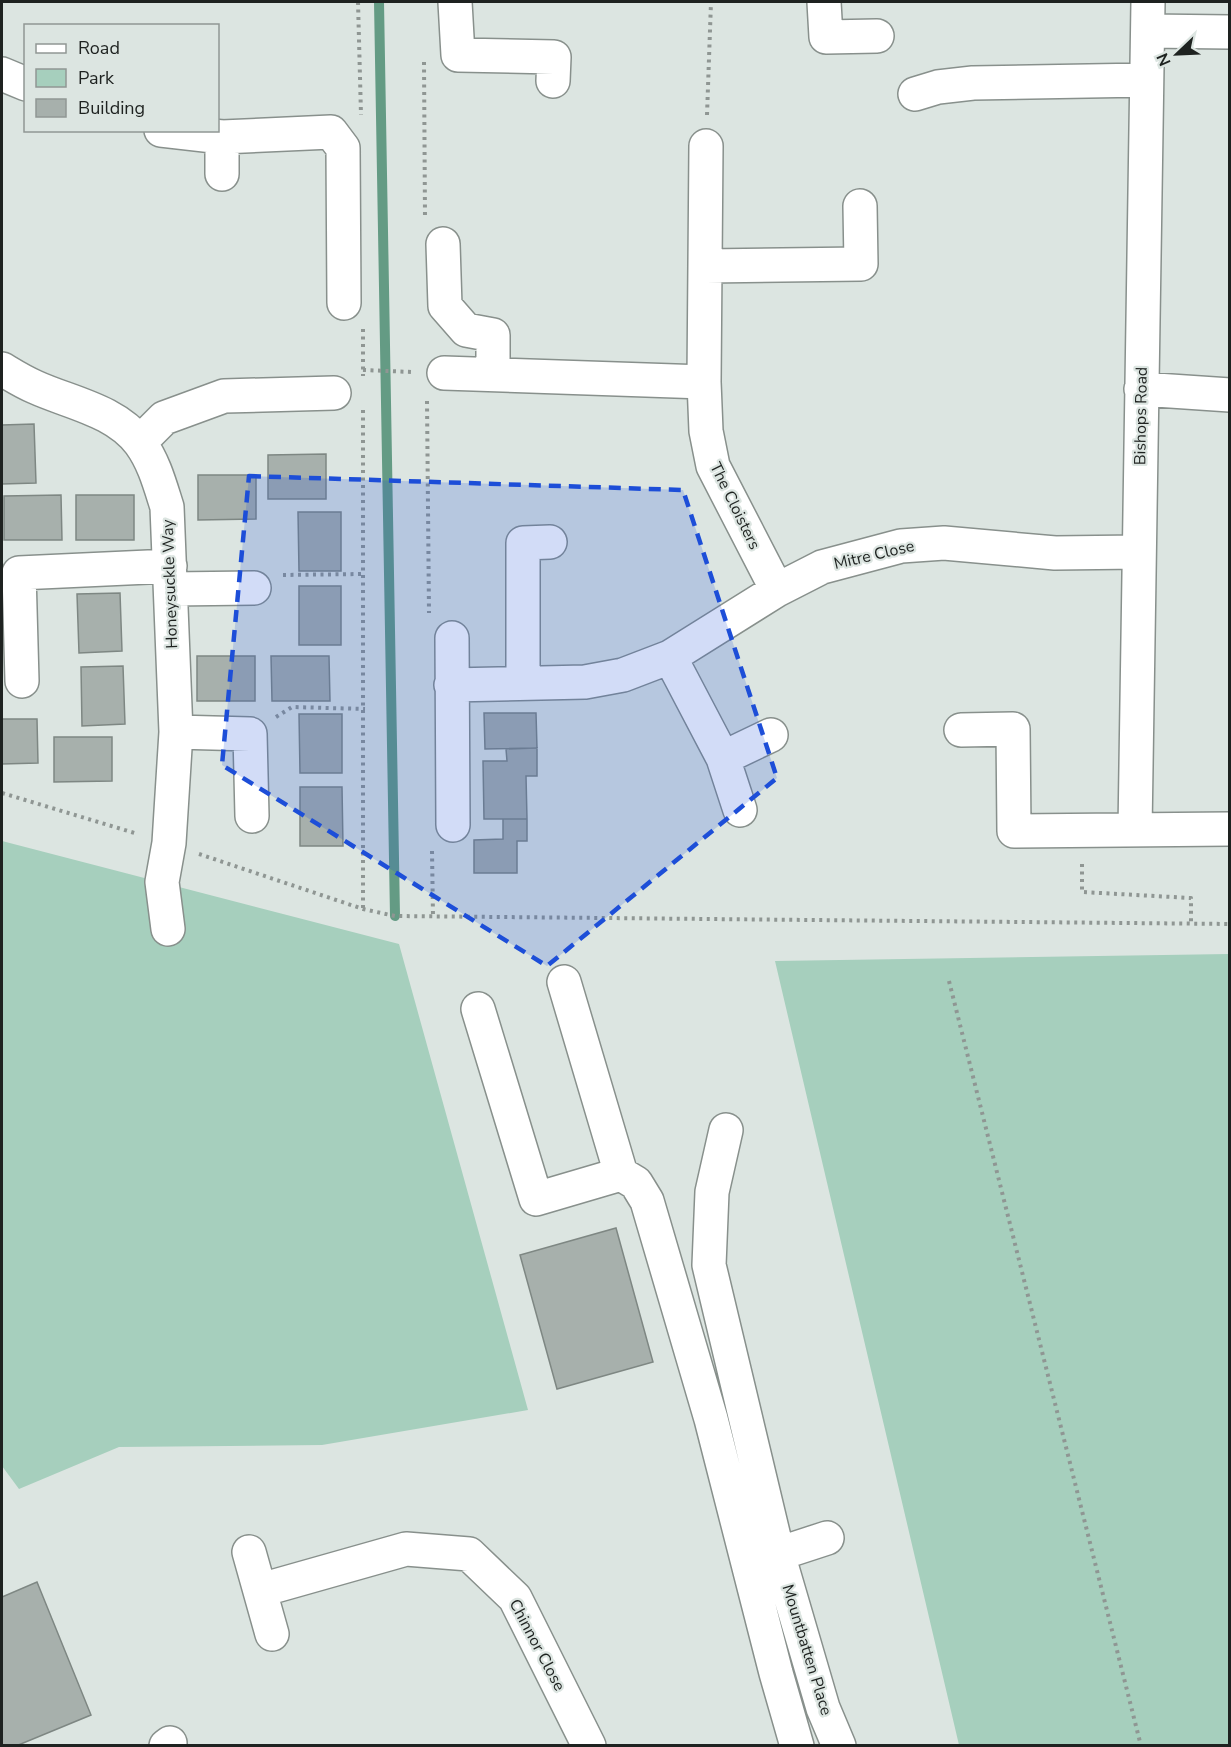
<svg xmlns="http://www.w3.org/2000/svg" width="1231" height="1747" viewBox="0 0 1231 1747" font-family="'Nunito Sans',sans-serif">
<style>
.green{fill:#a6cfbd}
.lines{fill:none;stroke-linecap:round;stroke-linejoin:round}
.stream{stroke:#649b84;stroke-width:10}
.building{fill:#a7b0ac;stroke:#7e8783;stroke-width:1.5}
.minor-casing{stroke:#88908c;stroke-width:36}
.path{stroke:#8f9693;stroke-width:4;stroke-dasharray:3 4.5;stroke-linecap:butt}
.minor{stroke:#fff;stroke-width:33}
.marked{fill:#1d4ed8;fill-opacity:0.2;stroke:#1d4ed8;stroke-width:4.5;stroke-dasharray:12 8;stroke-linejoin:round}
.labels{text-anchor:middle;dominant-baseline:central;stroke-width:4.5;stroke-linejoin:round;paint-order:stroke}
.street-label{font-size:16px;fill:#1e2220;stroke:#dce5e1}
</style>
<rect width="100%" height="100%" fill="#dce5e1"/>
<!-- green -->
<path class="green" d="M2,841L399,944L528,1410L322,1445L119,1447L19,1489L2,1466Z
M1229,954V1745H959L775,961Z"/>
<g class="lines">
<!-- stream -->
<path class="stream" d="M379,2L395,916"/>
</g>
<!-- building -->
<path class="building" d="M34,424L36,483L2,484V425Z
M326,454V499H268V455Z
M198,475H256V519L198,520Z
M61,495L62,540H4V496Z
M76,495H134V540H76Z
M298,512H341V571H299Z
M299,586H341V645H299Z
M120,593L122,651L79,653L77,594Z
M197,656H255V701H197Z
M271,656H329L330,701H272Z
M123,666L125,724L82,726L81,667Z
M484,713H536L537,748L485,749Z
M299,714H342V773H300Z
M2,719H37L38,763L2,764Z
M54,737H112V781L54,782Z
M537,748V776H526L527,819H484L483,761H507L506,749Z
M300,787H342L343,846H300Z
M503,819H527V841H517V873H474V840L503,839Z
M616,1228L653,1362L557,1389L520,1255Z
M37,1582L91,1715L16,1746H2V1597Z"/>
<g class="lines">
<!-- minor casing -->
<g class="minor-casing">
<path id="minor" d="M455,2L458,55L554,57L553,81
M824,2L826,37L877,36
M1148,31L1230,32
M2,74L26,84
M915,94L938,87L973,83L1146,80
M161,130L222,137L331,132L343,148L344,303
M706,146L704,382L706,431L713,466L777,590
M222,174V137
M443,244L445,306L466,330L493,335V373
M706,266L861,264L860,206
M2,369C12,375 23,382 35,387C70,403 115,410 140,443C154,462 160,485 167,507L176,732L169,843L162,882L168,929
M444,373L704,382
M1141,389L1230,395
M140,442L164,418L224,396L334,393
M171,589L254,588
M452,638L453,825
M670,657L723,758L740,810
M22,681L19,573L170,566
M523,683V543L550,542
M451,685L585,682L623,675L670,657L777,590L822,567L901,546L944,543L1055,553L1139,552
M961,730L1013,729L1014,831L1230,829
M176,732L250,734L252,816
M723,758L771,735
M1135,830L1148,2
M564,982L621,1174
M478,1009L536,1199L621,1174L636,1183L647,1201L711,1419L776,1673L797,1746
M726,1130L712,1192L709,1265L778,1554L823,1708L839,1746
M249,1552L272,1634
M778,1554L827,1538
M261,1590L406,1549L469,1554L515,1598L589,1746
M166,1746L170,1743"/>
</g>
<!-- path -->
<path class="path" d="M358,2L361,115
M424,62L425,217
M707,115L711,2
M363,329V376
M363,370L412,372
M427,401L429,613
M363,410V909
M283,575L362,574
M276,717L292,707L365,709
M2,793L138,834
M432,851L433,916
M199,854L363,909L395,916L1230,924
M1082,864V892L1191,898V924
M949,981L1141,1746"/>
<!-- minor -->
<use href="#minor" class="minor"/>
</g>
<!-- marked area -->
<path class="marked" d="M249,476L683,490L777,778L547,966L222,765Z"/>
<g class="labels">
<!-- street labels -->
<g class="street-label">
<text transform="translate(1141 416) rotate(-89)">Bishops Road</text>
<text transform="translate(735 506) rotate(64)">The Cloisters</text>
<text transform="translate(874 555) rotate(-13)">Mitre Close</text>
<text transform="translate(170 584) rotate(-92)">Honeysuckle Way</text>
<text transform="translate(537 1645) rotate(62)">Chinnor Close</text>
<text transform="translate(807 1650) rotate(73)">Mountbatten Place</text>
</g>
</g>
<!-- border -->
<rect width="1231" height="1747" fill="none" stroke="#1e2220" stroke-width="6"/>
<!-- legend -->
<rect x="24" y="24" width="195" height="108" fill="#dce5e1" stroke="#909794" stroke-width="1.5"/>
<rect x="36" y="44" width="30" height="9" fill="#ffffff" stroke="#909794" stroke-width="1.5"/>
<text x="78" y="54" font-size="18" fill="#1e2220">Road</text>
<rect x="36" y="69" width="30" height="18" fill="#a6cfbd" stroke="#909794" stroke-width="1.5"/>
<text x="78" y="84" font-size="18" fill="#1e2220">Park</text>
<rect x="36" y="99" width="30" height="18" fill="#a7b0ac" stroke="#909794" stroke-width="1.5"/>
<text x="78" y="114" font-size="18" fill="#1e2220">Building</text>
<!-- north arrow -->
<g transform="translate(1177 54) rotate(247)" stroke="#dce5e1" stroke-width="4.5" paint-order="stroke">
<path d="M0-4.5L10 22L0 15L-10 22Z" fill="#1e2220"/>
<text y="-9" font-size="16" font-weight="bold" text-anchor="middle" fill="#1e2220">N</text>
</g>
</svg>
